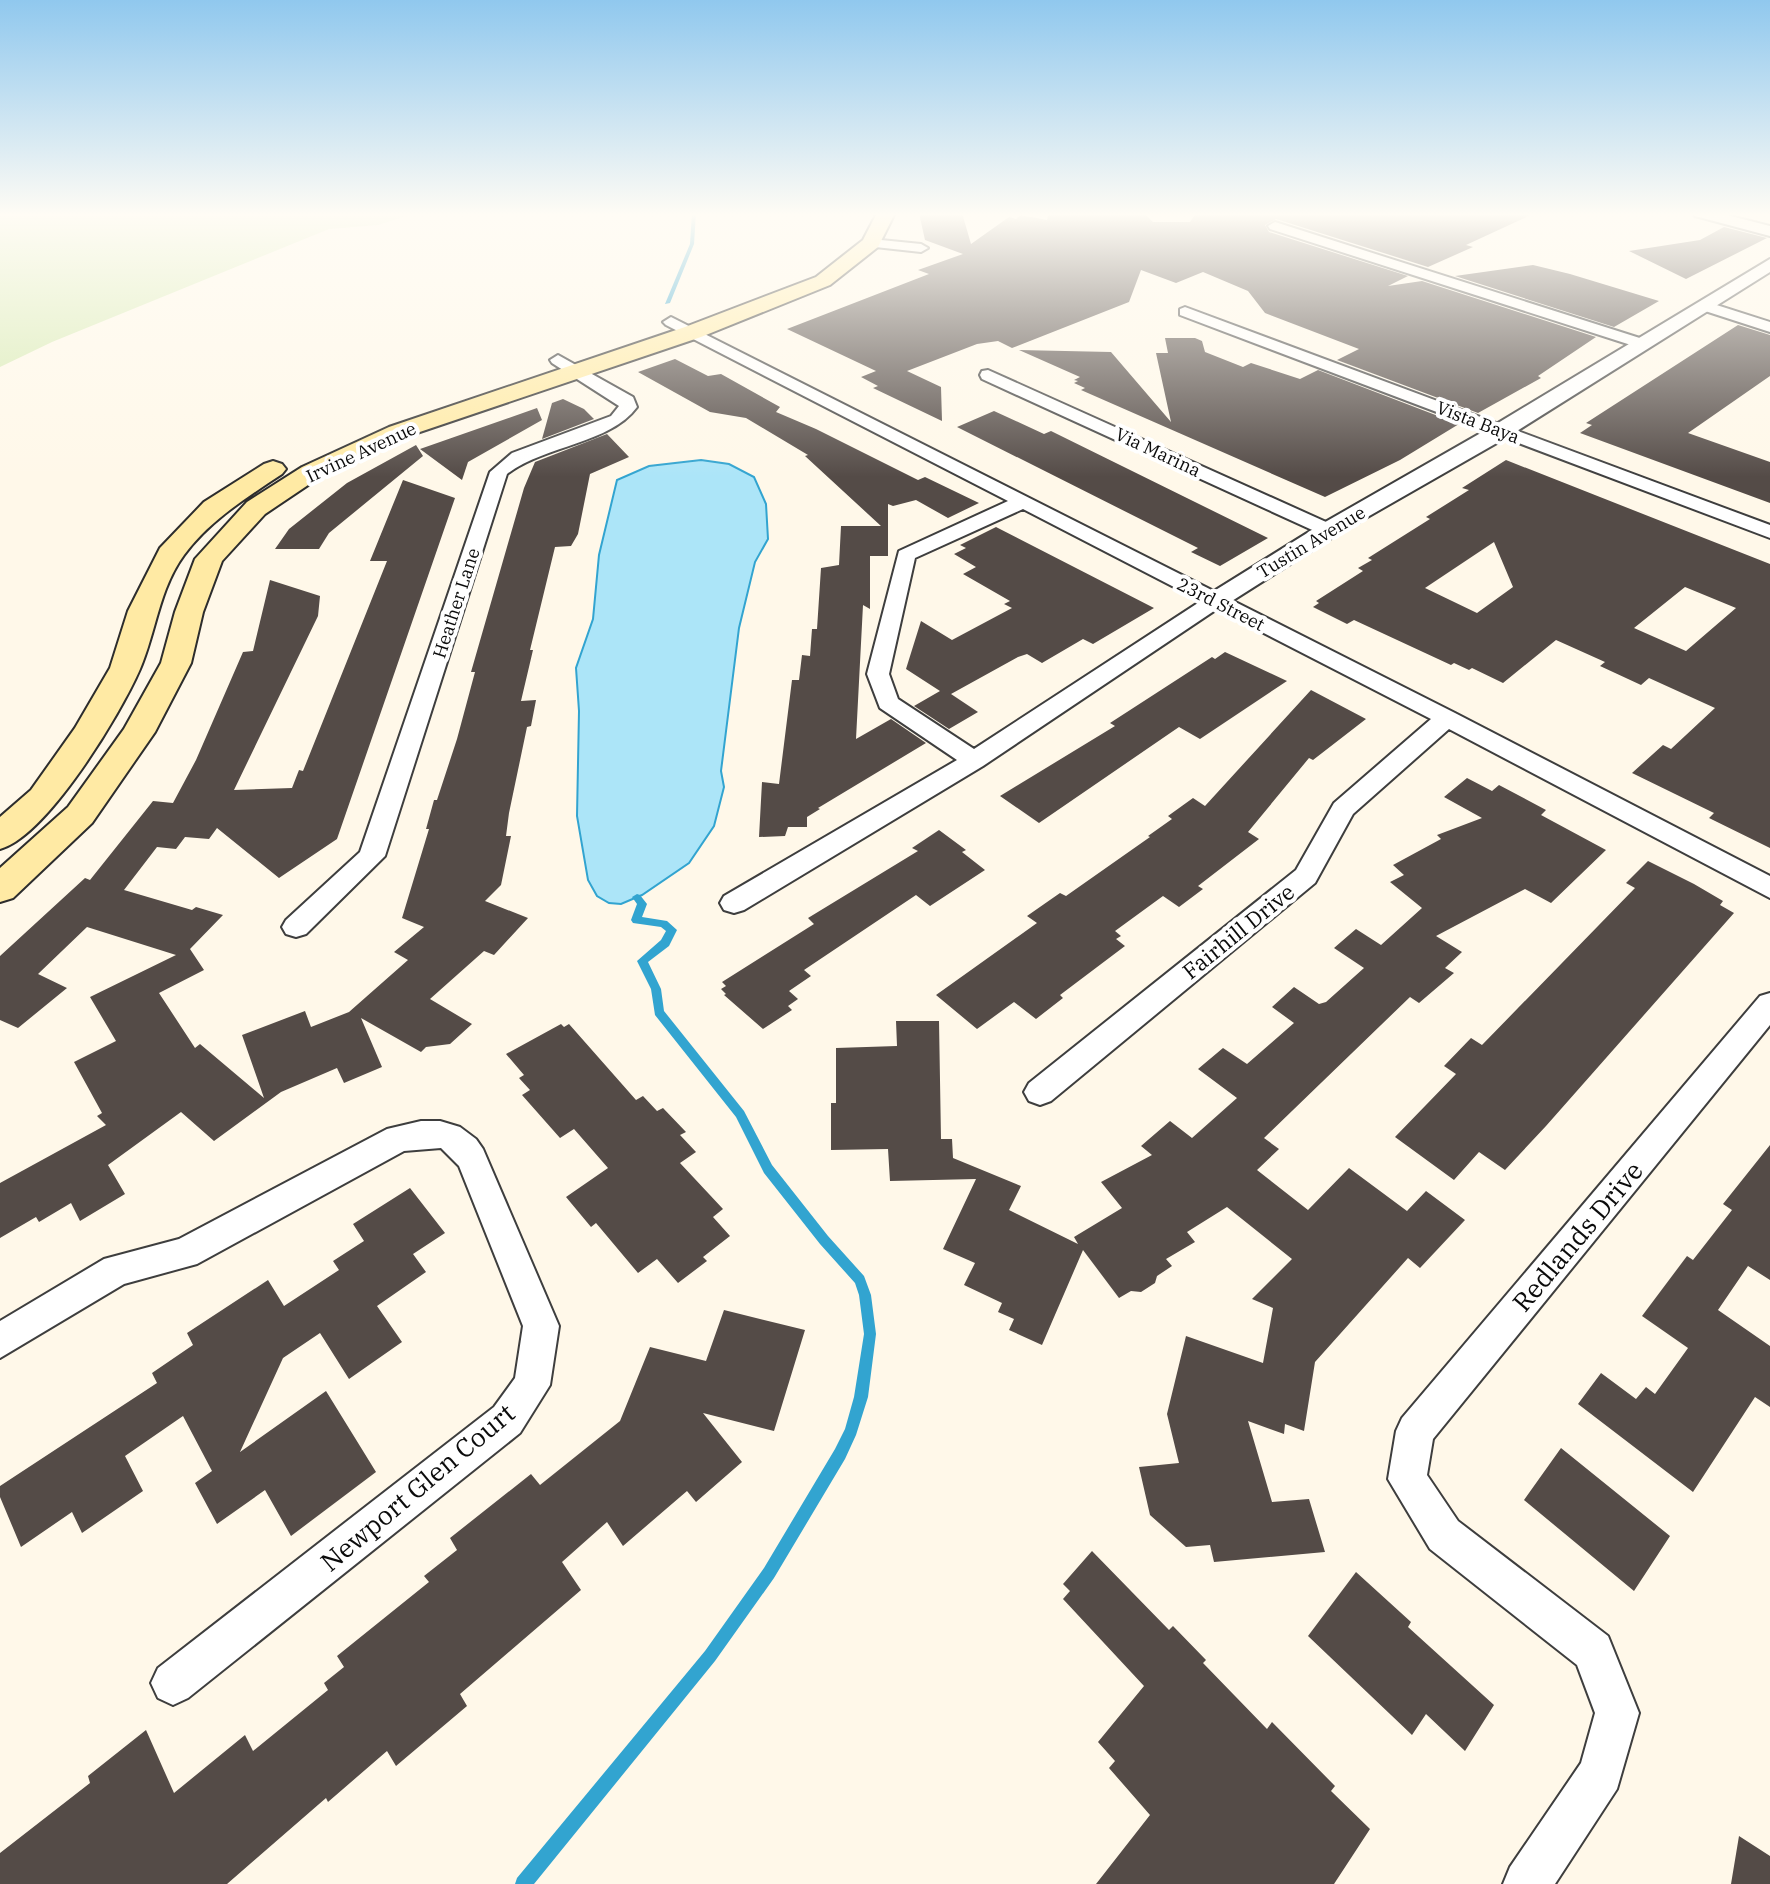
<svg xmlns="http://www.w3.org/2000/svg" width="1770" height="1884" viewBox="0 0 1770 1884" font-family="'IBM Plex Serif',serif">
<style>
.green{fill:#d6eab2}
.water{fill:#ace5f8;stroke:#32a4d0;stroke-width:2}
.lines{fill:none;stroke-linecap:round;stroke-linejoin:round}
.stream{fill:#32a4d0;fill-rule:evenodd}
.building{fill:#544b47;fill-rule:evenodd}
.minor-casing{stroke:#3e3e3e;stroke-width:4}
.tertiary-casing{stroke:#3e3e3e;stroke-width:4}
.secondary-casing{stroke:#2d2d2d;stroke-width:4}
.minor{fill:#fff;fill-rule:evenodd}
.tertiary{fill:#fff;fill-rule:evenodd}
.secondary{fill:#ffeaa4;fill-rule:evenodd}
.labels{text-anchor:middle;dominant-baseline:central;stroke-width:8;stroke-linejoin:round;paint-order:stroke}
.far-street-label{font-size:18px;fill:#0b0b0b;stroke:#fff}
.street-label{font-size:22px;fill:#0b0b0b;stroke:#fff}
.near-street-label{font-size:26px;fill:#0b0b0b;stroke:#fff}
</style>
<rect width="100%" height="100%" fill="#fff8e9"/>
<!-- green -->
<path class="green" d="M0,213H416L378,225L329,229L52,342L0,367Z"/>
<!-- water -->
<path class="water" d="M701,460L729,464L754,477L766,504L768,539L755,562L739,628L721,771L724,787L714,826L689,863L642,895L621,904L609,903L597,896L588,880L577,816L579,711L576,668L593,619L599,555L617,480L649,466Z"/>
<g class="lines">
<!-- stream -->
<path class="stream" d="M692,213H696L694,244L670,303L665,304L690,244Z
M637,894L640,895L647,904L642,917L667,921L677,930L669,946L648,962L661,989L664,1011L744,1111L772,1165L828,1236L864,1276L871,1295L876,1334L868,1397L856,1435L845,1459L774,1578L715,1661L534,1884H515L517,1878L705,1651L764,1568L835,1449L845,1429L854,1397L864,1334L859,1295L855,1283L820,1244L764,1173L736,1117L655,1015L651,989L637,961L661,940L666,931L661,927L633,923L631,920L637,904L632,897Z"/>
</g>
<!-- building -->
<path class="building" d="M919,213H962L971,244L1009,217L1016,219L1021,215L1047,220L1049,213H1144L1153,222H1190L1196,213H1535L1466,245L1473,247L1428,267L1276,219L1265,225L1269,232L1408,276L1388,286L1422,281L1596,337L1538,376L1541,378L1478,413L1337,360L1359,349L1265,313L1248,291L1203,272L1176,283L1141,270L1129,302L1012,348L998,341L977,344L907,371L941,387L942,421L873,388L878,386L861,377L876,371L787,329L929,274L918,270L963,254L925,240Z
M1724,227L1767,238L1686,279L1629,251L1700,240Z
M1533,265L1570,274L1659,301L1614,327L1455,276Z
M1738,325L1770,335V376L1688,433L1770,462V503L1580,433L1592,425L1586,423Z
M1165,338H1195L1202,341L1205,352L1243,367L1251,363L1300,379L1318,370L1459,424L1400,460L1325,497L1081,390L1085,388L1074,383L1078,381L1074,380L1080,377L1019,350L1111,352L1171,422L1156,353H1168Z
M675,359L708,376L721,374L780,407L776,412L816,429L918,480L925,477L979,503L948,518L916,500L893,506L888,504V556H870V609L863,605L856,739L891,719L926,743L818,808L820,809L807,817V827H788L785,836L759,837L762,782L779,784L792,680H799L802,655L810,656L812,629H817L821,568L839,565L841,526H881L805,456L808,455L746,418L710,412L638,372Z
M563,399L584,409L594,419L542,439L552,403Z
M537,408L542,420L468,462L462,480L420,449Z
M994,411L1044,434L1051,431L1268,538L1220,566L1191,552L1198,548L957,427Z
M607,434L629,457L590,474L578,534L571,546L555,547L530,650H533L521,701L536,700L531,726L527,727L509,813L506,836H511L501,885L485,901L528,918L494,955L484,951L430,999L472,1024L450,1044L426,1047L421,1052L361,1018L382,1067L344,1083L337,1068L281,1092L214,1141L181,1112L108,1165L125,1194L80,1221L71,1203L39,1222L36,1217L0,1238V1183L106,1125L97,1116L102,1113L74,1062L116,1041L90,997L176,955L87,927L38,974L67,988L18,1028L0,1020V956L85,878L90,880L153,801L173,803L196,760L243,652L253,651L270,580L320,596L318,616L234,790L292,788L299,770L303,771L387,561H370L403,480L455,498L337,839L279,878L217,828L209,839L185,837L176,849L157,847L124,890L192,910L196,907L223,915L190,949L204,970L159,993L195,1048L200,1044L264,1098L242,1035L305,1011L311,1027L349,1012L408,960L394,952L424,927L402,918L429,829H426L434,800H437L457,739L475,672H471L524,488L535,462Z
M416,445L423,456L329,533L319,549H275L289,529L347,483Z
M1506,460L1770,564V848L1709,818L1714,813L1632,773L1663,745L1671,749L1715,708L1649,678L1641,685L1600,666L1605,662L1556,640L1503,683L1472,668L1469,670L1454,663L1451,665L1354,620L1347,624L1313,607L1319,603L1316,601L1363,571L1358,568L1372,560L1368,558L1430,519L1426,517L1469,490L1462,488ZM1494,542L1513,587L1477,613L1425,588ZM1685,587L1736,608L1686,651L1634,628Z
M996,527L1154,608L1093,644L1083,639L1042,663L1027,654L1018,657L951,694L978,712L949,729L914,706L940,691L906,669L921,621L952,640L1012,608L1004,604L1010,601L963,574L976,567L954,554L966,548L960,545Z
M1225,652L1287,681L1200,739L1179,727L1039,823L1000,796L1115,726L1110,723L1212,657L1215,659Z
M1311,690L1366,719L1313,760L1309,758L1248,832L1259,839L1198,886L1203,889L1179,907L1163,896L1115,931L1121,936L1116,939L1125,946L1060,995L1063,998L1036,1019L1014,1002L977,1029L936,995L1037,923L1027,916L1060,893L1066,896L1150,837L1148,836L1172,819L1168,816L1193,798L1205,806Z
M1467,778L1492,791L1499,785L1546,810L1541,815L1606,850L1551,903L1525,889L1436,936L1462,952L1445,968L1454,973L1419,1003L1410,997L1264,1138L1279,1149L1257,1170L1308,1210L1349,1168L1407,1211L1426,1191L1465,1220L1420,1268L1408,1258L1315,1362L1304,1431L1285,1424L1284,1434L1248,1421L1272,1502L1309,1499L1325,1552L1214,1562L1210,1545L1186,1547L1150,1515L1139,1467L1179,1463L1167,1414L1186,1336L1263,1363L1273,1308L1252,1299L1292,1259L1227,1207L1187,1232L1195,1242L1166,1259L1172,1266L1157,1276L1155,1283L1141,1292L1131,1291L1119,1298L1083,1250L1042,1345L1009,1330L1014,1319L998,1312L1002,1303L964,1285L975,1263L943,1249L976,1179L890,1181L888,1149L831,1150V1103H836V1048L897,1046L896,1021H939L941,1139H952L953,1158L1021,1186L1009,1210L1078,1244L1074,1237L1122,1208L1101,1182L1152,1155L1141,1146L1170,1121L1192,1138L1237,1098L1198,1069L1223,1048L1247,1064L1294,1023L1272,1007L1294,987L1319,1004L1326,1002L1364,968L1334,948L1356,929L1381,945L1422,908L1390,882L1404,875L1393,865L1441,839L1437,835L1482,818L1444,797Z
M939,830L966,850L962,852L985,870L930,906L916,895L804,970L811,976L789,991L798,999L788,1006L792,1010L763,1029L724,995L726,994L721,989L726,986L722,982L814,924L808,918L918,851L912,848Z
M1648,861L1694,884L1723,901L1720,905L1734,913L1546,1126L1505,1170L1479,1152L1454,1180L1395,1137L1456,1074L1444,1066L1471,1038L1482,1045L1635,888L1626,883Z
M561,1024L564,1027L569,1024L636,1100L643,1096L657,1111L663,1108L686,1132L680,1135L696,1152L680,1163L723,1209L713,1217L730,1236L703,1257L707,1261L678,1283L657,1259L638,1273L596,1223L591,1227L566,1197L608,1168L574,1129L560,1138L522,1095L530,1090L519,1078L524,1075L506,1054Z
M1770,1145V1280L1748,1266L1718,1310L1770,1346V1407L1755,1397L1693,1492L1578,1404L1601,1373L1636,1399L1646,1387L1655,1394L1688,1348L1642,1316L1687,1256L1693,1260L1732,1210L1723,1204Z
M410,1188L445,1233L413,1254L426,1272L377,1306L402,1342L349,1379L320,1333L283,1358L240,1452L326,1391L376,1472L291,1536L265,1490L217,1524L195,1483L212,1471L183,1416L125,1456L143,1491L82,1533L72,1512L21,1547L0,1497V1486L157,1383L152,1373L193,1345L187,1333L268,1280L284,1306L339,1270L333,1261L364,1241L353,1224Z
M724,1310L805,1330L774,1431L703,1413L742,1462L696,1502L687,1491L623,1546L607,1522L562,1562L581,1590L460,1694L467,1706L396,1766L387,1751L328,1802L326,1798L227,1884H0V1853L90,1783L88,1776L146,1730L174,1793L245,1735L253,1751L328,1690L324,1683L344,1667L337,1656L429,1582L424,1576L457,1550L450,1538L531,1474L540,1485L620,1421L650,1347L706,1361Z
M1561,1448L1670,1536L1634,1591L1524,1500Z
M1092,1551L1169,1630L1173,1626L1206,1660L1203,1663L1267,1729L1272,1722L1335,1786L1331,1791L1370,1829L1334,1884H1096L1150,1815L1109,1768L1115,1761L1098,1742L1144,1686L1063,1599L1070,1591L1063,1584Z
M1356,1572L1411,1622L1408,1627L1494,1705L1465,1751L1426,1714L1412,1735L1308,1636Z
M1739,1836L1770,1856V1884H1731Z"/>
<g class="lines">
<!-- minor casing -->
<g class="minor-casing">
<path id="minor" d="M1275,222L1646,340L1648,343L1646,346H1634L1270,229L1268,226Z
M871,239L921,244L928,248L921,252L866,246L864,243Z
M1704,301L1770,322V332L1699,309L1696,306Z
M1185,307L1770,525V538L1180,315V309Z
M671,317L1455,713L1770,876V898L1449,729L1353,814L1315,883L1051,1101L1040,1105L1029,1101L1024,1092L1029,1083L1296,870L1334,803L1431,719L1217,609L983,766L744,910L734,913L724,910L720,903L724,896L957,760L880,708L867,674L899,551L1008,501L666,325L663,322ZM1023,509L1201,601L974,749L898,699L889,674L915,558Z
M558,355L633,397L637,407C610,444 545,445 507,474L385,856L306,934L296,937L286,934L282,927L286,920L360,852L490,472L512,453L611,416L619,406L552,363L550,360Z
M988,370L1335,526L1338,530L1335,534H1321L982,379L980,375L982,371Z
M1770,993V1025L1433,1439L1427,1475L1458,1521L1608,1636L1639,1713L1617,1789L1555,1884H1503L1510,1867L1581,1763L1595,1713L1577,1665L1430,1549L1388,1479L1396,1431L1402,1418L1760,996Z
M421,1121H440L460,1127L476,1139L483,1149L559,1326L550,1385L520,1433L188,1698L173,1705L158,1698L151,1683L158,1668L494,1407L515,1378L523,1326L459,1166L441,1148L404,1151L197,1264L124,1284L0,1358V1321L104,1259L179,1239L387,1129Z"/>
</g>
<!-- tertiary casing -->
<g class="tertiary-casing">
<path id="tertiary" d="M1693,213H1719L1770,226V236L1695,216Z
M1770,259V272L1509,436L1336,535L1224,606H1206L1202,601L1206,596L1320,525L1493,426Z"/>
</g>
<!-- secondary casing -->
<g class="secondary-casing">
<path id="secondary" d="M877,213H895L878,247L830,285L701,337L405,437L320,477L265,514L222,561L203,612L191,663L155,732L92,823L13,898L0,902V868L68,807L124,729L161,663L175,612L195,559L247,502L302,467L389,427L685,327L816,277L863,240Z
M273,461L282,464L286,469L282,474C246,498 210,520 184,555C159,589 156,632 140,669C120,715 47,836 0,849V817L31,790L75,728L110,668L128,611L160,548L204,502L264,464Z"/>
</g>
<!-- minor -->
<use href="#minor" class="minor"/>
<!-- tertiary -->
<use href="#tertiary" class="tertiary"/>
<!-- secondary -->
<use href="#secondary" class="secondary"/>
</g>
<!-- sky -->
<linearGradient id="sky" x2="0" y2="1"><stop stop-color="#90c8ee"/><stop offset="0.45" stop-color="#fffcf5"/><stop offset="1" stop-color="#fffcf5" stop-opacity="0"/></linearGradient>
<rect width="1770" height="477" fill="url(#sky)"/>
<g class="labels">
<!-- far-street labels -->
<g class="far-street-label">
<text transform="translate(1478 422) rotate(21)">Vista Baya</text>
<text transform="translate(361 452) rotate(-25)">Irvine Avenue</text>
<text transform="translate(1158 452) rotate(25)">Via Marina</text>
<text transform="translate(1311 542) rotate(-31)">Tustin Avenue</text>
<text transform="translate(456 603) rotate(-72)">Heather Lane</text>
<text transform="translate(1221 604) rotate(27)">23rd Street</text>
</g>
<!-- street labels -->
<g class="street-label">
<text transform="translate(1238 931) rotate(-39)">Fairhill Drive</text>
</g>
<!-- near-street labels -->
<g class="near-street-label">
<text transform="translate(1577 1236) rotate(-50)">Redlands Drive</text>
<text transform="translate(417 1487) rotate(-40)">Newport Glen Court</text>
</g>
</g>
</svg>
